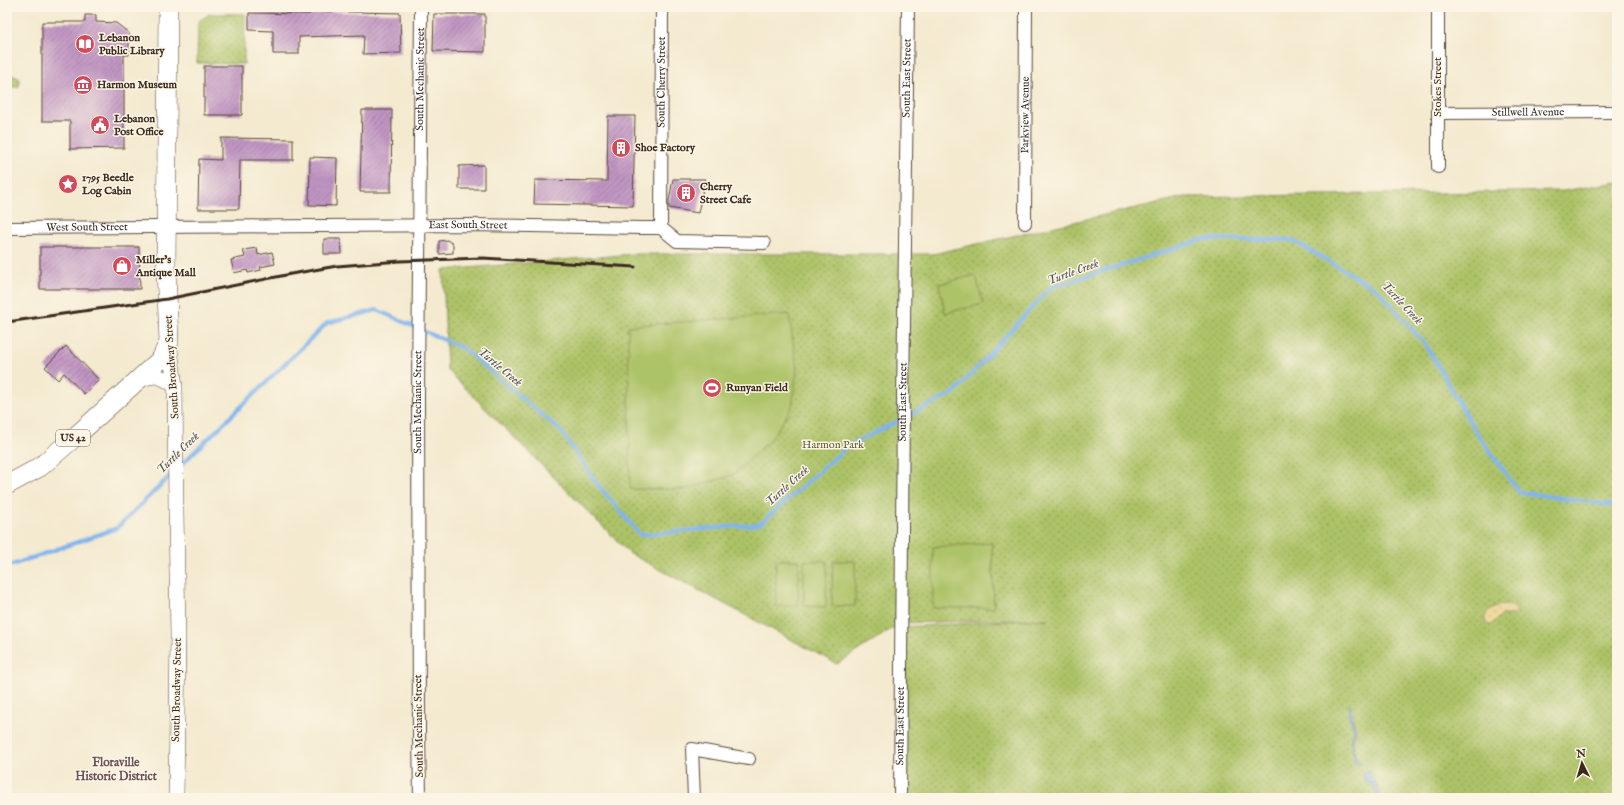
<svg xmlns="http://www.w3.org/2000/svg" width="1624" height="805" viewBox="0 0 1624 805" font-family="'IM FELL English',serif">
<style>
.grass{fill:url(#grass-dots);stroke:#747642}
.sand{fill:url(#sand-dots);stroke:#94825e}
.pitch{fill:#adc367;stroke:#747642}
.water{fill:url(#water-rules);stroke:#5e6f86}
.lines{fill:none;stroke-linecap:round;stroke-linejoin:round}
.stream{stroke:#81b4ee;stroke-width:4}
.building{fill:url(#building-hatch)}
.minor-casing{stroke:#574739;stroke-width:14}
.tertiary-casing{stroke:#574739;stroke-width:16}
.primary-casing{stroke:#574739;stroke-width:20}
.minor{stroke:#fff;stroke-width:12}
.tertiary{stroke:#fff;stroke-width:15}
.primary{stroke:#fff;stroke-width:19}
.rail{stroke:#3b2a1e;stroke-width:3}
.labels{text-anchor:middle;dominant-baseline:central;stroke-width:3;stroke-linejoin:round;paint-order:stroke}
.shield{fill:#fcf5e5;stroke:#75675a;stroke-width:1}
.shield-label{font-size:10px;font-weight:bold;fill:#3b2a1e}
.poi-label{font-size:11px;font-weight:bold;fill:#3b2a1e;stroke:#fcf5e5;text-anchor:start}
.street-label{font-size:11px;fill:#3b2a1e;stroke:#fcf5e5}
.park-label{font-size:11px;fill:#5d5834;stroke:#fcf5e5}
.water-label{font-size:12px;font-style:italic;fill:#50535c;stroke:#fcf5e5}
.neighbourhood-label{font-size:12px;font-weight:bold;fill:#6a4f57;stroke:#fcf5e5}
</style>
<defs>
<pattern id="grass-dots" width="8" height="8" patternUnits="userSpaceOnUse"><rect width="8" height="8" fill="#adc367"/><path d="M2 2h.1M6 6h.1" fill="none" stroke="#8e9f54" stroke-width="1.8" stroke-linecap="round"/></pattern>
<pattern id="sand-dots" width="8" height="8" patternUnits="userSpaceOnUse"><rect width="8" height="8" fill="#eeda9e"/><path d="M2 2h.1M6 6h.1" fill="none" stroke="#cdbb88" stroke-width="1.8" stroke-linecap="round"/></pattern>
<pattern id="water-rules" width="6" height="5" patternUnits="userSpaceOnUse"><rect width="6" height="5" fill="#81b4ee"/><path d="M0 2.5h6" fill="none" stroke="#6b93c0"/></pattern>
<pattern id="building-hatch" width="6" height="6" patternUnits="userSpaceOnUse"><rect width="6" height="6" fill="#c094c2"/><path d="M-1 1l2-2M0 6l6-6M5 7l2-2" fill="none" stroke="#9d799d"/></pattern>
</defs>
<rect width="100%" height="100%" fill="#fcf5e5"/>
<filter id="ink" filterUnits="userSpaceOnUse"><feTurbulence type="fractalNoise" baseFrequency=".025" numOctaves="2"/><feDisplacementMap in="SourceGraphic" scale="8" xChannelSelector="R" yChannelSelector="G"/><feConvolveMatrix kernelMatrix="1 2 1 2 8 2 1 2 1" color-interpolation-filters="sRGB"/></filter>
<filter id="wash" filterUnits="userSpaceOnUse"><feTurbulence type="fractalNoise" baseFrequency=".012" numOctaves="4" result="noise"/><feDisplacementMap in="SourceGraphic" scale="16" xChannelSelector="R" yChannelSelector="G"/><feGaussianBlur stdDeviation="0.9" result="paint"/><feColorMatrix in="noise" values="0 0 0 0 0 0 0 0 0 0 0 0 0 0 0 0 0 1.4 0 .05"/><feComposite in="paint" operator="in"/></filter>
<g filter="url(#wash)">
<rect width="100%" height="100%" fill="#f4ead0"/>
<!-- grass -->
<path class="grass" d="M7,10H10V74L19,78V87H7Z
M209,14H245L244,64L197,63L198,22Z
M1617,182V798H900L901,627L1048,619L901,623L837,664L629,553L447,370L443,270L633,254H933L1184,197L1563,191Z"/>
<!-- sand -->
<path class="sand" d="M1501,605L1511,606L1517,609V612L1511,615H1501L1491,625L1486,624C1482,613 1492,609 1501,605Z
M1058,790L1067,792L1069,798H1052L1054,793Z"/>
<!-- pitch -->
<path class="pitch" d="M976,275L983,304L945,313L939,284Z
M789,314L797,369L792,407L771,439L733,475L687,489H630L628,326Z
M992,543L994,608H933V547Z
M776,560H799L798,606H776Z
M804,561H827L826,607L804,606Z
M833,561H855V606H832Z"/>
<!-- water -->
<path class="water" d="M1349,704L1351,706L1352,716L1356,730L1353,738V749L1357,759L1361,762L1360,764L1355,761L1350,740L1354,730L1349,715Z
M1365,771H1368C1372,780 1381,787 1380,798H1377L1373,785L1365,780L1363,774Z"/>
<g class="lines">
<!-- stream -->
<path class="stream" d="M180,466L327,323L377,310L464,349L561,431L595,481L640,535L760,524L848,446L954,393L1050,288L1204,239L1292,240L1378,290L1426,345L1474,429L1519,492L1617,506
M7,565H12L117,528L171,475"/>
</g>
<g id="blocks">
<!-- building -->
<path class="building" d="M310,11L400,13L401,53L363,54L364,35L299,37V54H273V31L249,30V13L310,14Z
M434,14H485V52L433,51Z
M85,15H96V22L116,23L129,33V55H124V148L70,149V121H42V22H85Z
M204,66H242V115H204Z
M362,110H392L391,192H360Z
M608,116H635L633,206L534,204L535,180L607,181Z
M221,138L293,139V160H240L239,209H198L199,159L221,160Z
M310,157L337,158L336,206L309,205Z
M484,165V189H459V166Z
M673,179H705L698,213L669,208V201Z
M324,239H341L342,254H324Z
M447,240L453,244V253L439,254V241Z
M40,247H139L140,289H40Z
M257,248L258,255L272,252L275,264L260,267L261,270L248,273L247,270L234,273L231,260L245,257L243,250Z
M66,346L99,380L84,394L64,373L58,380L45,367Z"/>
</g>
</g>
<g filter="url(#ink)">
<use href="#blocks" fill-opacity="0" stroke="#574739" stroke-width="1"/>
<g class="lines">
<!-- minor casing -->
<g class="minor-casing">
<g id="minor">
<path d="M1438,7V167"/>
<path id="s1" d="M1438,113L1617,112"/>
<path id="s2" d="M1025,223L1026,7"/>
<path id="s3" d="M7,228L472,225L642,228H661L677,241L764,243"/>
<path id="s4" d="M661,228L662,7"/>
<path id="s5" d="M420,798L419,730L418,394L421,7"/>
<path d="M694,798L692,749L749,759"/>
<path id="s6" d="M900,798L903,401L908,7"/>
</g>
</g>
<!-- tertiary casing -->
<g class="tertiary-casing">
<path id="tertiary" d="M169,342L175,386L176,512L178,637L176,798
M137,381C155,374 159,374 175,386"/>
</g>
<!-- primary casing -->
<g class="primary-casing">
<path id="primary" d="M7,485L40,467L76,436L161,359L169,342L166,268L168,7"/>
</g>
<!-- minor -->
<use href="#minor" class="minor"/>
<!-- tertiary -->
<use href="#tertiary" class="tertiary"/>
<!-- primary -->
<use href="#primary" class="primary"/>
<!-- rail -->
<path class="rail" d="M7,322L167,299L291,274L337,266L400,261L483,258L635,267"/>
</g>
</g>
<!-- icons -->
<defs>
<g id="library-disc" transform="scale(1)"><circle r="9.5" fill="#d1495b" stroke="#fcf5e5"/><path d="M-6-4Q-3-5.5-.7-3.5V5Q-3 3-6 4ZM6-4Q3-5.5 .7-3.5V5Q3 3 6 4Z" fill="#fff"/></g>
<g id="museum-disc" transform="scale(1)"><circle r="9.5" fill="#d1495b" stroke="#fcf5e5"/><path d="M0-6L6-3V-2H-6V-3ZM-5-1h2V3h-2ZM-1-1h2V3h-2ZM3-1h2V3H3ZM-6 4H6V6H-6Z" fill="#fff"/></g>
<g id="civic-disc" transform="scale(1)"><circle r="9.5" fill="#d1495b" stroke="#fcf5e5"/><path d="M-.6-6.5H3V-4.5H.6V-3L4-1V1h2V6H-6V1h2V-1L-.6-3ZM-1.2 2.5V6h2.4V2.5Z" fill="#fff"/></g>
<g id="building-disc" transform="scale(1)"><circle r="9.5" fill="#d1495b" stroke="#fcf5e5"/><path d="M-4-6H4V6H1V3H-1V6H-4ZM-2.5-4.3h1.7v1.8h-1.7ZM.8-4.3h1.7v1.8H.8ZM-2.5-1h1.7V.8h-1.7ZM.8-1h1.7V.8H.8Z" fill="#fff"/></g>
<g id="sight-disc" transform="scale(1)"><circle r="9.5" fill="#d1495b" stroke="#fcf5e5"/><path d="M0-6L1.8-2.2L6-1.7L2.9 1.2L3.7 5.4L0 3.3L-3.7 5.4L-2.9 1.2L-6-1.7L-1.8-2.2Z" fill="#fff"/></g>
<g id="shop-disc" transform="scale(1)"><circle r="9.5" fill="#d1495b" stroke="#fcf5e5"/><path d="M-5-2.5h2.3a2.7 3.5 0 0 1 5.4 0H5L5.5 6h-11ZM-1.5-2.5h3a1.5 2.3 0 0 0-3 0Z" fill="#fff"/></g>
<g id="stadium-disc" transform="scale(1)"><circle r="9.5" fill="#d1495b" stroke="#fcf5e5"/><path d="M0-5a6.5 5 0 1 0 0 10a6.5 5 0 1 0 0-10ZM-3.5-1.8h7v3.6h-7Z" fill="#fff"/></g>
</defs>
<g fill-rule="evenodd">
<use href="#library-disc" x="85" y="44"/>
<use href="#museum-disc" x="83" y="85"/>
<use href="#civic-disc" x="100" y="125"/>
<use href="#building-disc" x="621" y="148"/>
<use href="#sight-disc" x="68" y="184"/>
<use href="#building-disc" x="686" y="193"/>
<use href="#shop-disc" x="122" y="266"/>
<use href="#stadium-disc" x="712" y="388"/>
</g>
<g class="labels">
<!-- shield labels -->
<rect class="shield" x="56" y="430" width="34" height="16" rx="3"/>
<g class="shield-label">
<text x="73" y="438">US 42</text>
</g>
<!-- poi labels -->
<g class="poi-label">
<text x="99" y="38">Lebanon<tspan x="99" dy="13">Public Library</tspan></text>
<text x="97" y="85">Harmon Museum</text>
<text x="114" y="119">Lebanon<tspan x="114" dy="13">Post Office</tspan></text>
<text x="635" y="148">Shoe Factory</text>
<text x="82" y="178">1795 Beedle<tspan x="82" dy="13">Log Cabin</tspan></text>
<text x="700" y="187">Cherry<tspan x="700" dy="13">Street Cafe</tspan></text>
<text x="136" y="260">Miller's<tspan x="136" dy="13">Antique Mall</tspan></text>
<text x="726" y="388">Runyan Field</text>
</g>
<!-- street labels -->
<g class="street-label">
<text stroke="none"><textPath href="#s5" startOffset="719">South Mechanic Street</textPath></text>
<text stroke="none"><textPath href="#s6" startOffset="720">South East Street</textPath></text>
<text stroke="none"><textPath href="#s4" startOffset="146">South Cherry Street</textPath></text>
<text transform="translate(1438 87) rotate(-90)">Stokes Street</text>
<text stroke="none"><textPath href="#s1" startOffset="90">Stillwell Avenue</textPath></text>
<text stroke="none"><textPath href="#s2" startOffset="108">Parkview Avenue</textPath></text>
<text stroke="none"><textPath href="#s3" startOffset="461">East South Street</textPath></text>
<text stroke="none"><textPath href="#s3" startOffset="80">West South Street</textPath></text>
<text transform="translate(172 367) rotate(-94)">South Broadway Street</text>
<text stroke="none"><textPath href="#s6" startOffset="396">South East Street</textPath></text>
<text stroke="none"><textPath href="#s5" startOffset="396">South Mechanic Street</textPath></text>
<text transform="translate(177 690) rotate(-89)">South Broadway Street</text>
<text transform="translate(419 726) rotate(-91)">South Mechanic Street</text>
<text stroke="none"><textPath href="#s6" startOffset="72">South East Street</textPath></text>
</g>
<!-- park labels -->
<g class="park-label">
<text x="833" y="445">Harmon Park</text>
</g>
<!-- water labels -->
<g class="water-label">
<text transform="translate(1073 272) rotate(-20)">Turtle Creek</text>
<text transform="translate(1402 303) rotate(47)">Turtle Creek</text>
<text transform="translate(500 367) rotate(40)">Turtle Creek</text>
<text transform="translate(178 453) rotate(-44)">Turtle Creek</text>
<text transform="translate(787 486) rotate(-42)">Turtle Creek</text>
</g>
<!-- neighbourhood labels -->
<g class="neighbourhood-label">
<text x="116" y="762">Floraville<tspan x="116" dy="14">Historic District</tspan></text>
</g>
</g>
<!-- margin -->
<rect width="1624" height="805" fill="none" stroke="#fcf5e5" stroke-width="24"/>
<!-- north arrow -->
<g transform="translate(1582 763) rotate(355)" stroke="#fcf5e5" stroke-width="3" paint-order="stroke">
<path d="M0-3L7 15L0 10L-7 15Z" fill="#3b2a1e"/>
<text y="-6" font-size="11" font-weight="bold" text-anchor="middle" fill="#3b2a1e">N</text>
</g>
</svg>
